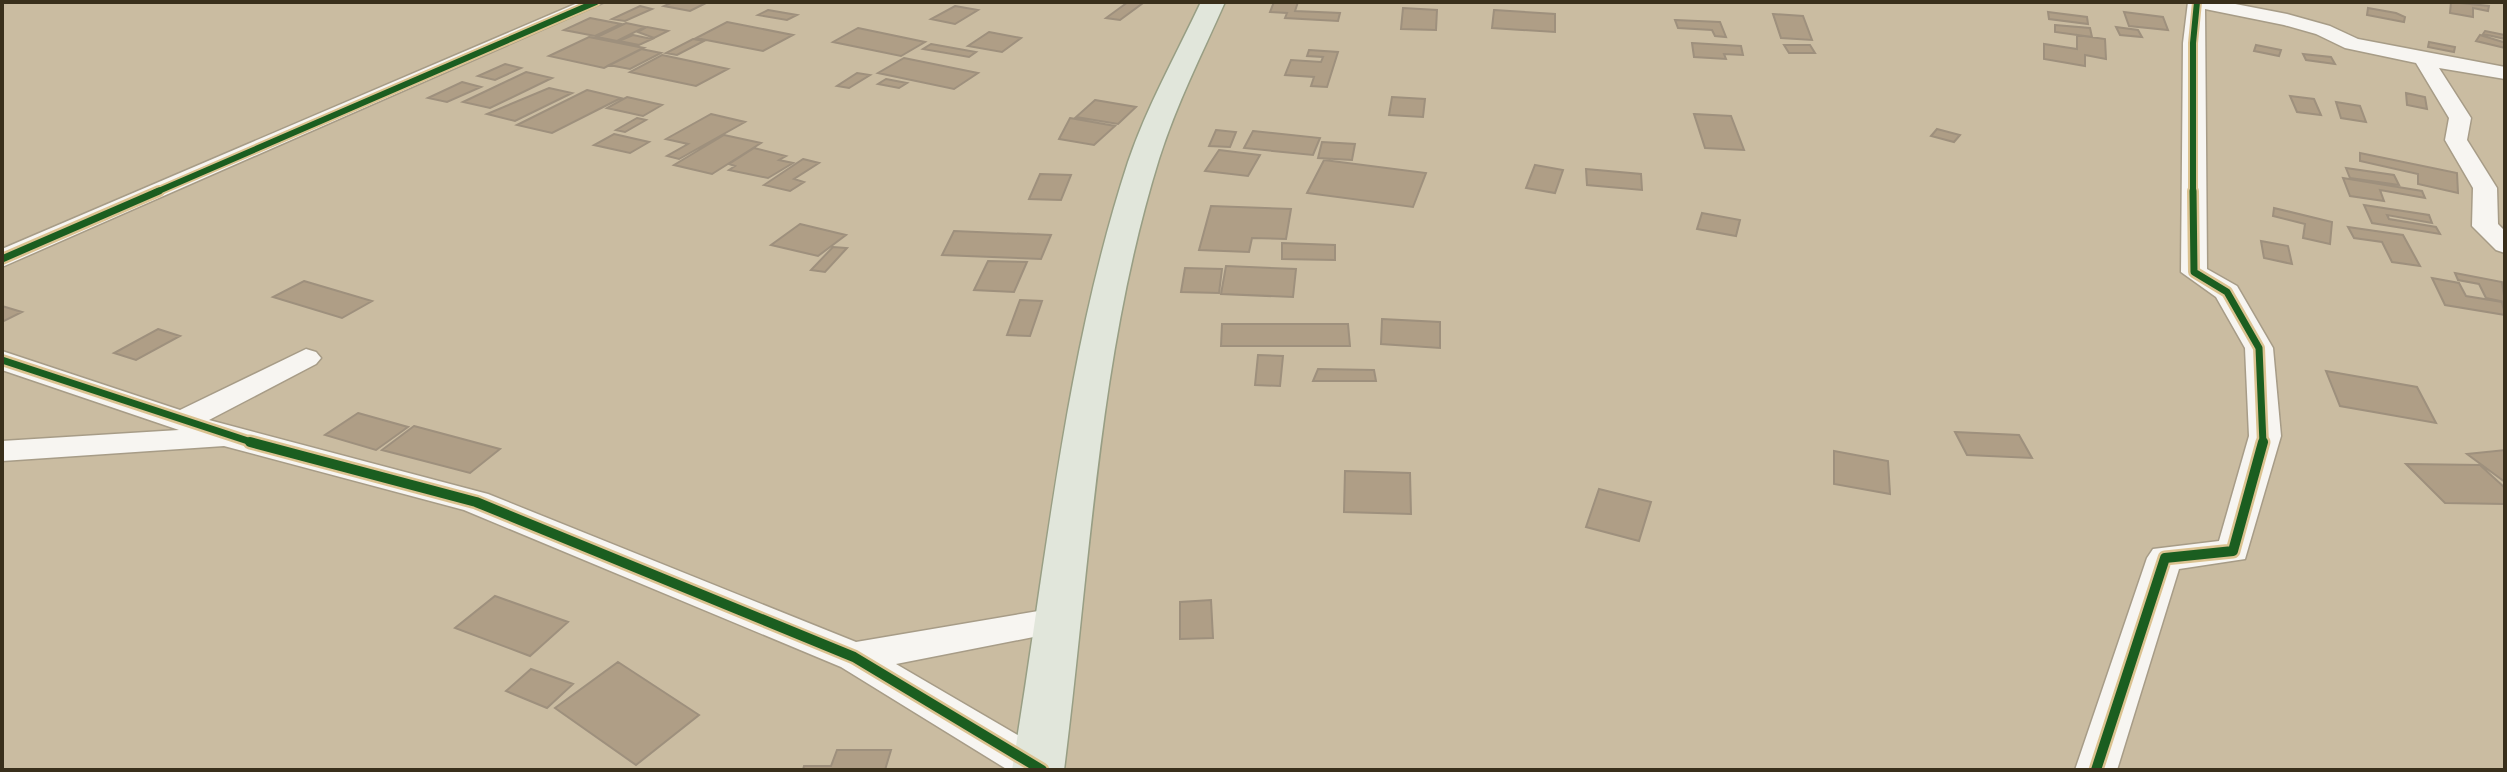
<svg xmlns="http://www.w3.org/2000/svg" width="2507" height="772" viewBox="0 0 2507 772" font-family="Ubuntu,sans-serif">
<style>
.building{fill:#af9e86;stroke:#9e907d;stroke-width:2}
.lines{fill:none;stroke-linecap:round;stroke-linejoin:round}
.minor-casing{stroke:#a79c87;stroke-width:3}
.major-casing{stroke:#989e84;stroke-width:3}
.minor{fill:#f7f5f1;fill-rule:evenodd}
.major{fill:#e1e6db;fill-rule:evenodd}
.cycleway-far2-casing{stroke:#dbc290;stroke-width:10}
.cycleway-far1-casing{stroke:#dbc290;stroke-width:12}
.cycleway-casing{stroke:#dbc290;stroke-width:15}
.cycleway-far2{stroke:#1b5e20;stroke-width:6}
.cycleway-far1{stroke:#1b5e20;stroke-width:7}
.cycleway{stroke:#1b5e20;stroke-width:10}
</style>
<rect width="100%" height="100%" fill="#cabca1"/>
<!-- building -->
<path class="building" d="M673,2H708L690,11L664,6Z
M1128,2L1143,3L1120,20L1106,18Z
M1274,2H1298L1295,11L1340,13L1338,21L1285,18L1287,13L1270,12Z
M2451,2L2489,6L2488,11L2473,8V17L2450,13Z
M640,6L652,9L625,21L612,19Z
M955,6L978,10L955,24L931,19Z
M1403,8L1437,10L1436,30L1401,29Z
M2368,8L2396,13L2405,17L2404,22L2367,15Z
M768,10L797,15L787,20L758,15Z
M1494,10L1555,14V32L1492,28Z
M2048,12L2087,17L2088,24L2049,19Z
M2124,12L2163,17L2168,30L2129,26Z
M1773,14L1803,16L1812,40L1781,38Z
M590,18L621,24L595,36L564,30Z
M1675,20L1720,22L1726,37L1715,36L1712,30L1678,28Z
M727,22L793,35L763,51L696,38Z
M626,23L645,27L617,41L597,37Z
M2055,25L2090,28L2092,37L2055,32Z
M647,27L668,31L654,38L638,32Z
M2116,27L2138,30L2142,37L2120,35Z
M858,28L925,42L901,56L833,42Z
M2485,31L2505,35V48L2476,41L2480,35L2503,42L2505,39L2483,34Z
M989,32L1021,38L1002,52L968,46Z
M633,35L652,39L639,45L619,41Z
M2077,35L2105,39L2106,59L2085,55V66L2044,59V44L2077,49Z
M589,37L644,48L604,68L549,56Z
M693,39L704,41L677,55L666,53Z
M2429,42L2455,47L2454,52L2428,47Z
M1692,43L1741,46L1743,55L1724,54L1726,59L1694,57Z
M931,44L976,52L969,57L923,49Z
M1784,45H1810L1815,53H1789Z
M2256,45L2281,50L2279,56L2254,51Z
M641,49L661,53L630,69L609,65Z
M1309,50L1338,52L1327,87L1311,86L1314,77L1285,75L1291,60L1321,62L1323,57L1307,56Z
M2303,54L2331,57L2335,64L2306,60Z
M662,55L728,69L696,86L630,72Z
M904,58L978,73L954,89L878,73Z
M505,64L521,68L495,80L478,76Z
M526,72L552,78L490,108L463,102Z
M857,73L870,75L849,88L837,86Z
M886,79L907,83L899,88L878,84Z
M462,82L481,87L447,102L428,98Z
M549,88L572,93L515,121L487,114Z
M587,90L621,98L552,133L517,125Z
M2406,93L2425,97L2427,109L2407,105Z
M2290,96L2314,99L2321,115L2297,112Z
M627,97L662,105L643,116L607,108Z
M1392,97L1425,99L1423,117L1389,115Z
M1095,100L1136,107L1118,124L1076,117Z
M2336,102L2360,106L2366,122L2341,118Z
M711,114L745,122L679,159L667,156L688,144L666,139Z
M1694,114L1731,116L1744,150L1705,148Z
M637,118L646,120L625,132L616,130Z
M1070,118L1115,126L1094,145L1059,139Z
M1937,129L1960,135L1954,142L1931,136Z
M1216,130L1236,132L1230,147L1209,146Z
M1253,131L1320,138L1313,155L1244,148Z
M614,134L649,142L630,153L594,145Z
M724,135L761,143L712,174L674,165Z
M1322,142L1355,144L1352,160L1318,158Z
M754,148L786,156L779,160L793,163L768,178L729,170L735,166L729,164Z
M1219,150L1260,155L1248,176L1205,171Z
M2360,153L2457,173L2458,193L2418,184V174L2360,161Z
M803,159L819,163L794,179L804,182L790,191L764,185Z
M1324,160L1426,173L1413,207L1307,193Z
M1535,165L1563,170L1555,193L1526,188Z
M2346,168L2394,175L2399,185L2350,178Z
M1586,169L1641,174L1642,190L1587,185Z
M1040,174L1071,175L1061,200L1029,199Z
M2343,178L2422,191L2425,198L2380,190L2384,201L2350,196Z
M2364,205L2429,215L2432,223L2387,215L2389,219L2436,227L2440,234L2372,223Z
M1211,206L1291,209L1286,239L1252,238L1249,252L1199,250Z
M2274,208L2332,222L2330,244L2303,238L2305,224L2273,216Z
M1702,213L1740,220L1736,236L1697,229Z
M800,224L846,235L818,256L771,245Z
M2348,227L2403,235L2420,266L2392,262L2382,242L2354,238Z
M954,231L1051,235L1041,259L942,255Z
M2261,241L2288,246L2292,264L2264,258Z
M1282,243L1335,245V260L1282,259Z
M833,247L847,248L825,272L811,270Z
M988,261L1027,262L1014,292L974,290Z
M1226,266L1296,269L1293,297L1221,294Z
M1185,268L1222,269L1219,293L1181,292Z
M2455,273L2502,282L2505,302L2486,298L2479,284L2458,280Z
M2432,278L2459,283L2466,296L2502,302L2505,315L2445,305Z
M304,281L372,301L342,318L273,297Z
M1020,300L1042,301L1030,336L1007,335Z
M2,306L22,312L2,322Z
M1382,319L1440,322V348L1381,344Z
M1222,324H1348L1350,346H1221Z
M158,329L180,336L136,360L114,353Z
M1258,355L1283,356L1280,386L1255,385Z
M1318,369L1374,370L1376,381H1313Z
M2326,371L2417,387L2436,423L2340,406Z
M358,413L408,427L376,450L325,435Z
M414,426L500,449L470,473L382,450Z
M1955,432L2019,435L2032,458L1967,455Z
M2505,450V482L2467,454Z
M1834,451L1888,461L1890,494L1834,484Z
M2406,464L2480,465L2505,488V504L2445,503Z
M1345,471L1410,473L1411,514L1344,512Z
M1599,489L1651,502L1639,541L1586,527Z
M495,596L568,622L530,656L455,628Z
M1211,600L1213,638L1180,639V602Z
M618,662L699,715L636,765L555,708Z
M531,669L573,684L547,708L506,691Z
M837,750H891L885,770H803L804,766H831Z"/>
<g class="lines">
<!-- minor casing -->
<g class="minor-casing">
<path id="minor" d="M580,2H605L2,267V249Z
M2188,2H2225L2287,14L2330,26L2358,39L2505,67V79L2439,68L2471,118L2467,140L2497,188L2498,224L2505,231V253L2496,250L2472,226L2473,188L2445,140L2449,118L2416,63L2345,48L2316,34L2284,25L2205,9L2207,269L2237,286L2273,348L2281,436L2245,559L2179,569L2117,770H2075L2147,558L2153,549L2219,541L2249,436L2245,348L2216,297L2181,272L2183,43Z
M306,349L316,352L321,358L316,364L209,420L488,494L856,642L1056,608L1069,612L1074,621L1069,630L896,664L1057,758L1063,770H1008L841,667L464,510L224,446L2,461V441L179,430L2,370V351L180,410Z"/>
</g>
<!-- major casing -->
<g class="major-casing">
<path id="major" d="M1201,2H1225C1202,54 1176,105 1159,159C1098,355 1090,567 1064,770H1012C1046,567 1064,358 1128,162C1147,106 1176,55 1201,2Z"/>
</g>
<!-- minor -->
<use href="#minor" class="minor"/>
<!-- major -->
<use href="#major" class="major"/>
<!-- cycleway-far2 casing -->
<g class="cycleway-far2-casing">
<path id="cycleway-far2" d="M154,193L596,2
M2193,193V43L2197,2"/>
</g>
<!-- cycleway-far1 casing -->
<g class="cycleway-far1-casing">
<path id="cycleway-far1" d="M2193,191L2194,272L2227,292L2259,348L2263,444
M2,259L159,191
M2,360L257,444"/>
</g>
<!-- cycleway casing -->
<g class="cycleway-casing">
<path id="cycleway" d="M250,442L476,502L854,657L1042,770
M2096,770L2165,558L2233,551L2263,442"/>
</g>
<!-- cycleway-far2 -->
<use href="#cycleway-far2" class="cycleway-far2"/>
<!-- cycleway-far1 -->
<use href="#cycleway-far1" class="cycleway-far1"/>
<!-- cycleway -->
<use href="#cycleway" class="cycleway"/>
</g>
<!-- border -->
<rect width="2507" height="772" fill="none" stroke="#392f1b" stroke-width="8"/>
</svg>
